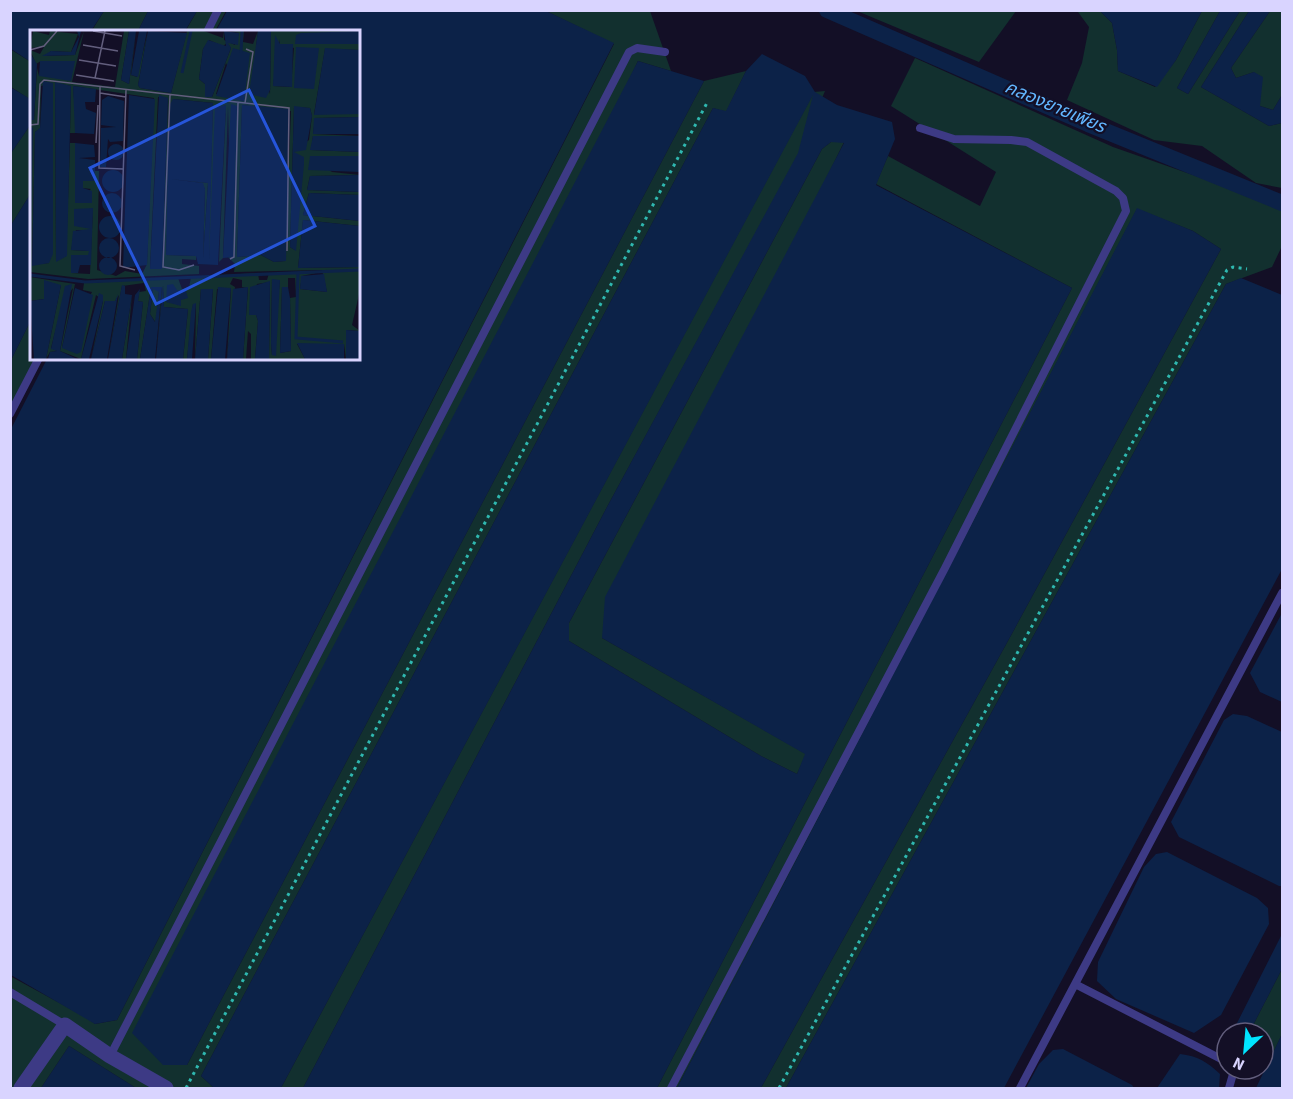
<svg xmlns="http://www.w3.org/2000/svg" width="1293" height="1099" viewBox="0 0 1293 1099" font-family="'Source Sans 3','Noto Sans Thai',sans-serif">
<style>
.green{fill:#12302f}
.water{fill:#0c2248;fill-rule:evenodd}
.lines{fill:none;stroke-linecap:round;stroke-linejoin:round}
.canal{stroke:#0c2248;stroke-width:16}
.path{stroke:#2fb8b0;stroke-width:3;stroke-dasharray:3 4.5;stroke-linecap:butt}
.service{stroke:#3d3a85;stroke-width:8}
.minor{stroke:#3d3a85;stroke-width:15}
.labels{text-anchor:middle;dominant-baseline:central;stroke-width:4.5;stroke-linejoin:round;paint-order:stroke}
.water-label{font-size:18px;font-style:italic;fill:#62b6ff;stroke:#130f26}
.inset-river{fill:none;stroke:#0c2248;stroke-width:3}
.inset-road{fill:none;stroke:#625e7d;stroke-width:1.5}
.view{fill:#2655da;fill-opacity:0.15;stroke:#2655da;stroke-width:3}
.inset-edge{fill:none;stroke:#d9d4ff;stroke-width:3}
</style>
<rect width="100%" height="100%" fill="#130f26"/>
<!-- green -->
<path class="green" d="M104,11H148L138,31L91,32Z
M197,11H226L215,31L185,32Z
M546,11H650L671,71L638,61L163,1065H187L704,81L746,71L726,112L713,108L201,1076L214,1088H136L69,1046L41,1088H11L10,976L87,1018L95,1024L117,1020L614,44Z
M857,11L1016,10V11L979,62Z
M1074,11H1100L1112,23L1117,50L1118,71L1155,87L1176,60L1202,11H1220L1177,88L1188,94L1240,11H1249L1201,87L1269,126L1282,123V188L1256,183L1202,146L1154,140L1067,100L1082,63L1089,27L1078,12Z
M1270,11H1282V95L1273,110L1260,106L1254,72L1236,78L1231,68Z
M10,49L31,62V100L11,87Z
M915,58L1113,147L1250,195L1282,210V246L1272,267L1226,284L786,1088H761L1009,639L1221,249L1193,231L1137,209L677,1088H657L1072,288L876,184L888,156L980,206L996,172L891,106Z
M825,91L799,153L607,507L303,1088H281L814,92Z
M31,124V193L11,225V153Z
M831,142H844L602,638L806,754L797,774L761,756L569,641V623L822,149Z
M31,320L32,358L41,359L11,416V360Z
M1282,969V1034L1267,1066L1263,1064V1033H1249Z"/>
<!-- water -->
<path class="water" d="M10,11L11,10L104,11L91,31L32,32L31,62L11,49Z
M148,11V10L197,11L185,31H138Z
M227,11H546L614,43L117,1020L95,1024L11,975V429L47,359L358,358V32L216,31Z
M1100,11H1202L1176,60L1157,87L1118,71L1117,50L1112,23Z
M1220,11H1240L1188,94L1177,88Z
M1249,11H1270L1231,68L1236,78L1254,72L1263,77L1260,106L1273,110L1282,95V123L1269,126L1201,87Z
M762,54L805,76L815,92L837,105L892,122L895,139L876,185L1072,288L657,1088H303L607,507L798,153L813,95L281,1088H214L201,1076L713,108L726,111L746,71ZM831,142L844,143L605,597L602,638L805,754L797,774L761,756L569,641V623L822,149Z
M638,61L704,81L187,1065H163L132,1033Z
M10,87L32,100L31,124L11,153Z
M31,193V320L11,360V225Z
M1137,208L1193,231L1221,249L1009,639L761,1088H677Z
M1241,278L1282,295V569L1004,1088H786L1226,284Z
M1282,613V702L1260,692L1250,673Z
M1233,714L1247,716L1282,732V886H1279L1179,837L1171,822L1224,720Z
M1167,852L1257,898L1268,908L1269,924L1221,1015L1194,1033L1116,999L1097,981L1098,962L1144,867L1156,854Z
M1282,934V969L1249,1033H1232Z
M1282,1034V1088H1256Z
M69,1046L136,1088H41Z
M1063,1049L1132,1085L1134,1088H1026L1039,1064L1053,1050Z
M1180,1054C1198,1056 1207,1062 1220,1074L1219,1088H1157Z"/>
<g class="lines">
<!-- canal -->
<path class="canal" d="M827,10L1088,124L1282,203"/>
<!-- path -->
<path class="path" d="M186,1088L708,101
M779,1088L1227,270L1233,267L1247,269"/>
<!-- service -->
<path class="service" d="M207,32L218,10
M10,414L39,358
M1075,984L1225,1061L1227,1064
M10,992L65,1025
M110,1056L629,52L637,48L665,52
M671,1088L945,568L1126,211L1123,198L1116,191L1027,142L1011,140L954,139L920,128
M1020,1088L1282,593
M1229,1088L1233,1074L1230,1069"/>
<!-- minor -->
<path class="minor" d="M21,1088L65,1025L110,1056L166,1088"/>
</g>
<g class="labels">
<!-- water labels -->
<g class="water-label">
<text transform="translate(1055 107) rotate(23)">คลองยายเพียร</text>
</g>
</g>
<!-- overview -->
<g transform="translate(30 30)">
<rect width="330" height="330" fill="#130f26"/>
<path d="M3,1L19,5L20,1L48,4L41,22L21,21L16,26L45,25L54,1L42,52L85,57L94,1H99L91,50L99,54L106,1L101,45L107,47L118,1L108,55L110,58L141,63L157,1H174L193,8L194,1V10L205,15L209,3L202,1H214L213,12L223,14L228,1L226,16L240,64L241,1H330L266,6V14H330V20L295,19L284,84H330V87L285,88L283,104L330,106H283L281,120L330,122V126H280L302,142L330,145L280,146L277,160L330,162V165L279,163L273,185L330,191V196L273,190L268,238L330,237V260L322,295L330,301L317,300L316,329L314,314H267L275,329H239L240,252L227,254L220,285H226L228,291L225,329H221V304L218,301L216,329H213L218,258L212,257V250L203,248L200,254L205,257L197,329L201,258L187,259L181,329H178L183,260L171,259L165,329L166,274H163L157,329H153L158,279L134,277L133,256L126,329L132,258L121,257L110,329H107L113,272L108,271L109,262L116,261L114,253L92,256L78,329L89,265L85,271H75L61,329L73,271L66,265L51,329L30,321L43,258L33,272L24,306L21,318L27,321L20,322L16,329L31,255L14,269L0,271V247L45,254L32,318L62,262L53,260L54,253L148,248L152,259L159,258L161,247L228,243L229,250H237L239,243H286L272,246L270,259L297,262L292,240L204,242L205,234L198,227H202L198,76L193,228L189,232L196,76L178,234L183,73L143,69L136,225L166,226V230L152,229V234L169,236V244L58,249L0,242V90H4L7,38L9,46L45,31H11L6,34L0,20L10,24L14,17L0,18ZM250,9V14L264,18L261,57L243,56ZM179,10L193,16L197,13L201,18L182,67H175V54L169,49L173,19ZM196,33L214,71L186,64ZM23,53L19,233L2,235L5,102L10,99L11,56ZM25,53L41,56L40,103H45L46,94L43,56L124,68L117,234L112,244L95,241L86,246L67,240L69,141H65V151L53,150V158L61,159L45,173V113H40L36,226L26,231ZM128,67L138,68L132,239H124L120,238ZM212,75L261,81L255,231L244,232L231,225L207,227ZM264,77L280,78L282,86L279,110L264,122L268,183L265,220L260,217ZM63,178L60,244L41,243V238L59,225V221L41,220L46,200H61ZM258,248H265L266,267L260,268L261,321L250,323L252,257H258ZM242,250H250L242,325L241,313ZM140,148L178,153L173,229L175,159L172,153ZM123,258L129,261L126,293L120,284ZM102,265L96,329H92Z" fill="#12302f" fill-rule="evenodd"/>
<path d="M47,1H51L45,25L12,26L21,21L41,22L49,7ZM99,1H106L99,54L91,50ZM109,1H117L108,47L101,45ZM118,1L157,3L141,63L110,58L108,55ZM194,1L209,3L208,15L198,13L201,18L182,67H175V54L169,49L173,19L178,10L196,16ZM228,1H241L240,60L236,68L219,64ZM330,1V14H265L266,5L271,3ZM245,5L250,14H263L262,57L243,56ZM266,17L289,18L284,59L264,58ZM203,18L220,23L214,71L186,66ZM295,18L330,20V84L284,85ZM0,23L7,34L4,90H0ZM10,31H45L41,51L9,46ZM13,51L23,53V224L19,233L2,236L5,102L10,98ZM25,52L41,56L37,226L26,232ZM43,56L66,59L65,72H55L56,79L66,83L64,104L45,103ZM99,65L125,69L117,235L93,238ZM129,65L138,68L132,239H120ZM78,66L94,71L93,111L80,112L78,109L76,137H70L71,98L86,97L71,95L72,70ZM143,69L183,73L179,230L185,77L196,75L188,235L168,234L166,226L136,225L139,76ZM140,149L178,153L173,229L175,159L173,153ZM201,74L207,76L203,227L193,228ZM212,75L260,79L256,231L244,232L231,225L207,227ZM264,76L280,78L282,86L276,120L264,122L274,127V134L266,221L260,217ZM330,87V104H283L284,88ZM0,97L3,98L0,227ZM283,106H330V122L280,120ZM45,113L64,115L65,127L49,128L65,130V151H53V158L62,161V173H45ZM78 122a8 8 0 1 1 16 0a8 8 0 1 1-16 0ZM280,126H330V142L278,140ZM72 151a11 11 0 1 1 22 0a11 11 0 1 1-22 0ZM330,145V162L277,160L280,146ZM72 173a10 10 0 1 1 20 0a10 10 0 1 1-20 0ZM279,163L330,165V191L273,185ZM63,178L61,235H50L48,243H41V225H58L59,221L41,220L43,201L61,199L44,196V179ZM69 197a11 11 0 1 1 22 0a11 11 0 1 1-22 0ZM273,190L330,196V237L268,238ZM69 218a10 10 0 1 1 20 0a10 10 0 1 1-20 0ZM69 236a9 9 0 1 1 18 0a9 9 0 1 1-18 0ZM294,244L297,262L270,259L271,246ZM242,249L250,250L246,326L242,325L241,313ZM14,250L31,255L16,329H4L0,271L14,269ZM240,251L239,329H225L228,291L226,285H219L220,257ZM42,254L30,321L47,329H18L20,322L27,321L21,319L35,256ZM143,254L147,260L156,261L158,268L151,270V276L136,272L137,255ZM92,255L95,256V264L102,265L92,329H78ZM133,256L134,277L158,279L153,329H126ZM121,257H132L125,329H110ZM123,259L129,262L125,292L120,284ZM188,257L201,258L195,329H181ZM218,257L213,329H197L203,259ZM252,257H258L260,268L261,321L250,323ZM45,258L63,265L51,322L47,324L32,318ZM110,259L108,271L113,272L107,329H96L105,265ZM171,259H183L178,329H165ZM69,263L73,265V271L59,329H51ZM88,264L77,329H61L75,271H85ZM166,273L162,329H157L161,282L163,274ZM316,300L330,301V329H316ZM267,313L314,314V329H275Z" fill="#0c2248" fill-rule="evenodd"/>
<path class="inset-river" d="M211,23L212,1M152,43L161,1M268,242L266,308L313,312M0,245L55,252L330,240"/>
<path class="inset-road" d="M63,1L92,6M53,15L88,21M0,20L14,16L27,1M49,30L86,36M46,45L84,51M65,48L75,1M70,57L69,138L93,139M96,60L90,236L105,240M70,63L96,67M140,65L133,237L149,240L164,235M215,73L223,22L216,19M0,95L8,94L10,54L14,50L259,78L257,221M66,113L68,75M200,229L204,227L208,72"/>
<path class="view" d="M219,60L285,196L126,274L60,138Z"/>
<rect width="330" height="330" class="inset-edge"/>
</g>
<!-- border -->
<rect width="1293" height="1099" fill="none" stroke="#d9d4ff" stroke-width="24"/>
<!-- north arrow -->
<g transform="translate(1245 1051) rotate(206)"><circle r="28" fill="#130f26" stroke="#625e7d" stroke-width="1.5"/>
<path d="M0-4.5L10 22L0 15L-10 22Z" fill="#00e5ff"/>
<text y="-9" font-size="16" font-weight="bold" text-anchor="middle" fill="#d9d4ff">N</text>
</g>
</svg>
